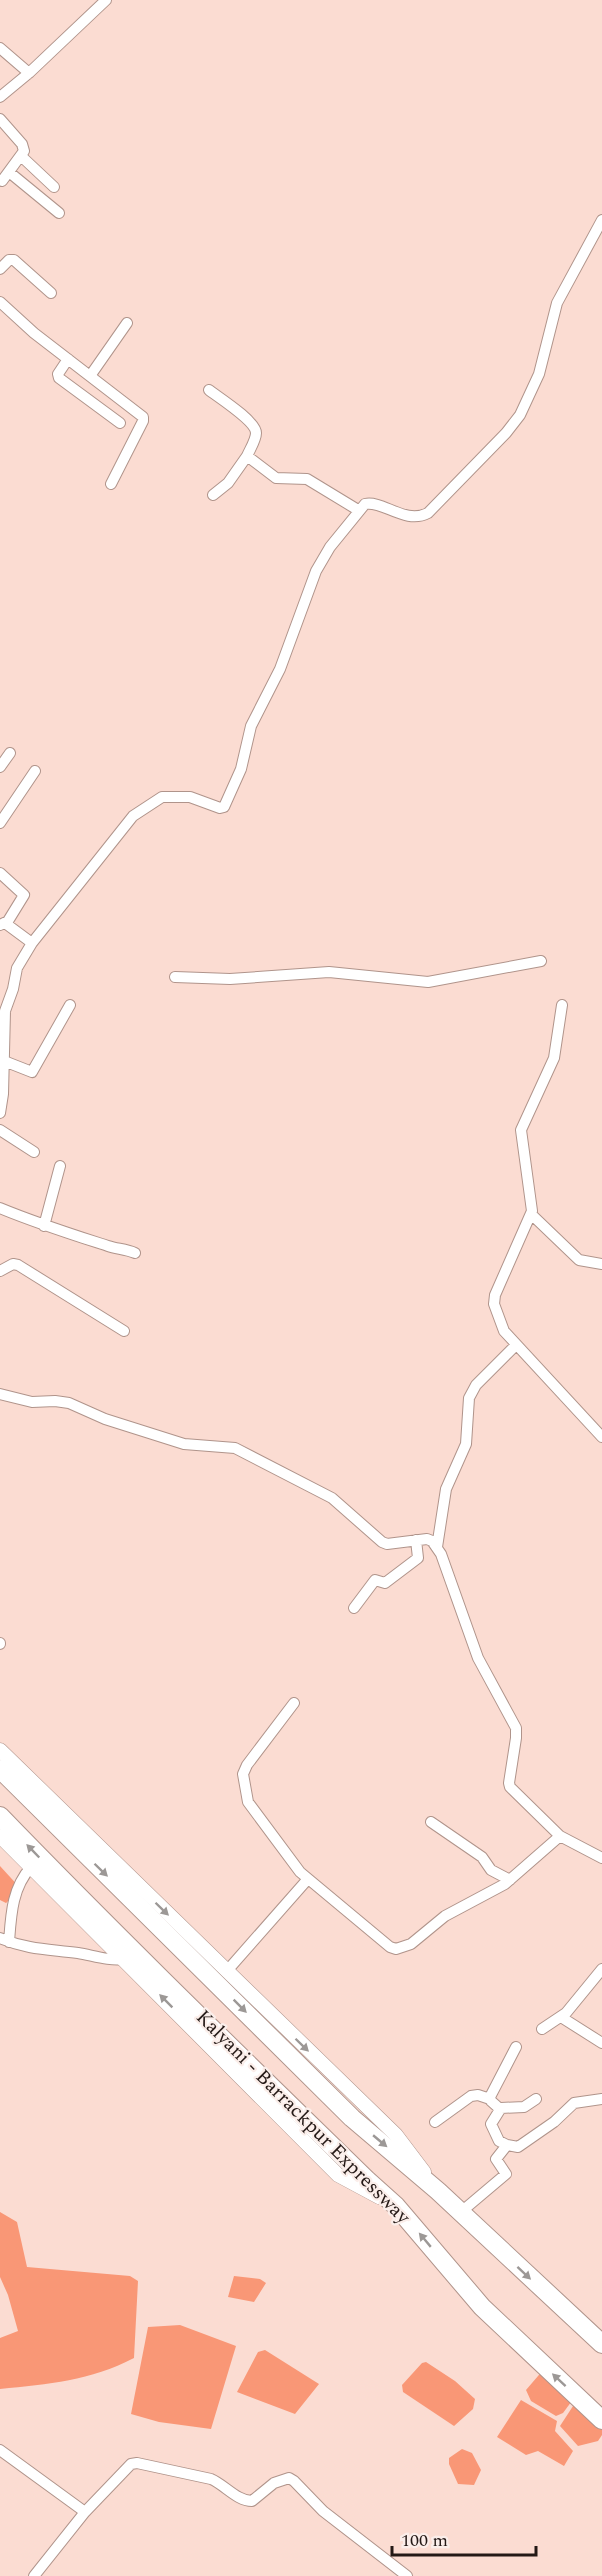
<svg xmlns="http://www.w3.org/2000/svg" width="602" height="2576" viewBox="0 0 602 2576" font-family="Spectral,serif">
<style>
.water{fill:#f99776}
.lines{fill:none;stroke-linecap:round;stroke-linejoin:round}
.minor-casing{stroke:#b0948b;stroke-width:12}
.tertiary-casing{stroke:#b0948b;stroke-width:15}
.trunk-casing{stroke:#b0948b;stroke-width:20}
.minor{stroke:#fff;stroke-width:10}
.tertiary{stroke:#fff;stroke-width:14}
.trunk{stroke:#fff;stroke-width:18}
.oneway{fill:#9c9896}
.labels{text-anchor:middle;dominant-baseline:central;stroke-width:4.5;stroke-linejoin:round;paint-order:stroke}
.street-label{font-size:20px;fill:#241916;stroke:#fbeeea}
</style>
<rect width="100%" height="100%" fill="#fbdcd2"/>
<!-- water -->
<path class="water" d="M0,1866L21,1889L6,1903L0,1900Z
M0,2212L17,2222L27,2267L130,2276L138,2281L134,2358C90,2381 49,2384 0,2389V2338L18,2331L8,2295L0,2277Z
M234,2276L260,2279L266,2283L254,2302L228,2297Z
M180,2325L236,2346L211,2429L159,2422L131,2414L148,2327Z
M265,2350L319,2384L295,2414L237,2392L258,2352Z
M426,2362L455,2381L475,2399L473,2409L454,2426L403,2392L402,2385L422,2363Z
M544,2369L580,2390L563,2413L556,2416L531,2401L526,2390Z
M521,2400L557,2421L555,2431L573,2451L564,2466L538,2451L526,2455L497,2437Z
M575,2403L602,2415V2435L598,2441L578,2446L560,2426Z
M462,2449L472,2453L481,2470L474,2485L458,2484L449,2464V2458Z"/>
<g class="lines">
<!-- minor casing -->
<g class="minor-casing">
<path id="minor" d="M0,48L29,73
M0,97L29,73L106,0
M0,119L22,144L24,151L2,181
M21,156L54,187
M9,172L59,213
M0,269L9,260H14L51,293
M0,302L34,333L143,417V421L111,484
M68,359L58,374L59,378L120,423
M90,376L127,323
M209,390C218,397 256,421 256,433C256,440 250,449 247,456
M213,495L228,483L247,456L276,478L307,479L358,510
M0,767L10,753
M0,823L35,771
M0,873L24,895L8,921L0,925
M5,923L32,943
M175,977L230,979L329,972L428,982L541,961
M562,1005L554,1058L521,1130L532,1211L495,1295L494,1304L504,1331L602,1437
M4,1061L32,1072L70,1005
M0,1113L3,1094L5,1011L13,989L17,968L32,943L133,816L162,797H190L220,808L224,807L241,769L251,726L280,669L316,571L330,547L365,504C383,500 405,525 428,513L506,433L520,415L539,374L557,303L602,220
M0,1130L34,1152
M0,1208C36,1223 71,1234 108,1246C117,1249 126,1249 135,1253
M531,1214L579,1260L602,1264
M44,1226L60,1166
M0,1271L13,1264L18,1265L124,1331
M0,1394L32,1402L55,1401L69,1403L105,1419L184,1444L235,1448L332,1498L382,1542L387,1544L427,1539L432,1541L441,1554L478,1658L516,1728V1738L509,1783L510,1787L560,1836L602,1858
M437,1547L446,1489L466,1444L469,1398L476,1385L516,1345
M354,1608L375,1580L385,1583L418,1558L416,1540
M0,1644V1643
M294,1703L247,1765L243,1774L248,1802L300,1872L390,1947L396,1949L411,1944L445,1916L505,1884L560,1836
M431,1822L482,1857L491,1870L510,1880
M0,1938C29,1950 48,1949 78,1953C95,1956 108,1961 125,1959
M9,1942C11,1915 12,1888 31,1867
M226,1972L307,1880
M561,2017L602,2043
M542,2029L566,2013L602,1969
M536,2099L524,2107L501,2108L491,2124L499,2141L507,2145L518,2147L554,2122L574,2103L602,2099
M500,2109L491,2101L490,2097L516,2047
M435,2122L471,2096L478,2095L490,2099
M461,2212L506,2174L496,2159L507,2145
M0,2450L85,2512
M34,2576L85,2512L131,2464L137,2463L211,2479C225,2485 237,2501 252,2501L274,2483L289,2478L294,2481L323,2511L407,2576"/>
</g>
<!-- tertiary casing -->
<g class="tertiary-casing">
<path id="tertiary" d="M0,1750L396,2135L424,2172
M0,1836L338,2175L379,2197"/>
</g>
<!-- trunk casing -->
<g class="trunk-casing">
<path id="trunk" d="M0,1769L352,2118L438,2191L602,2344
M0,1816C120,1940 244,2060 367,2180L396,2206L482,2307L602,2420"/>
</g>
<!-- minor -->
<use href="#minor" class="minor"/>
<!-- tertiary -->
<use href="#tertiary" class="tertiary"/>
<!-- trunk -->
<use href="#trunk" class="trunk"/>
</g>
<!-- one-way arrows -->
<defs><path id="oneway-solid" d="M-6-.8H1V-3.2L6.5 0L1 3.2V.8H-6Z" transform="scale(1.5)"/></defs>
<g class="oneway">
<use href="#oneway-solid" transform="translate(33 1851) rotate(-134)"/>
<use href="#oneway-solid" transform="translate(101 1870) rotate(44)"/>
<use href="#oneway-solid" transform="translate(162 1909) rotate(44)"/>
<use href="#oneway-solid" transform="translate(166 2001) rotate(-135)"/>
<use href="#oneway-solid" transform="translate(240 2006) rotate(45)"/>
<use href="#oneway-solid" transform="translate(302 2045) rotate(44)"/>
<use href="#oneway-solid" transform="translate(380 2141) rotate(40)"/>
<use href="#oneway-solid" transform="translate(425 2240) rotate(-130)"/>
<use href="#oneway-solid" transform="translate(524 2273) rotate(43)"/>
<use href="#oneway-solid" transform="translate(559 2380) rotate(-137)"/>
</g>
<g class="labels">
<!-- street labels -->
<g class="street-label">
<text transform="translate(303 2117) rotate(45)">Kalyani - Barrackpur Expressway</text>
</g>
</g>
<!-- scale -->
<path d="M392 2546v9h144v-9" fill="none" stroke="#241916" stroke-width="3"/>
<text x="401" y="2546" font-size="18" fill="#241916" stroke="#fbeeea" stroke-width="4.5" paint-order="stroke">100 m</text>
</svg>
